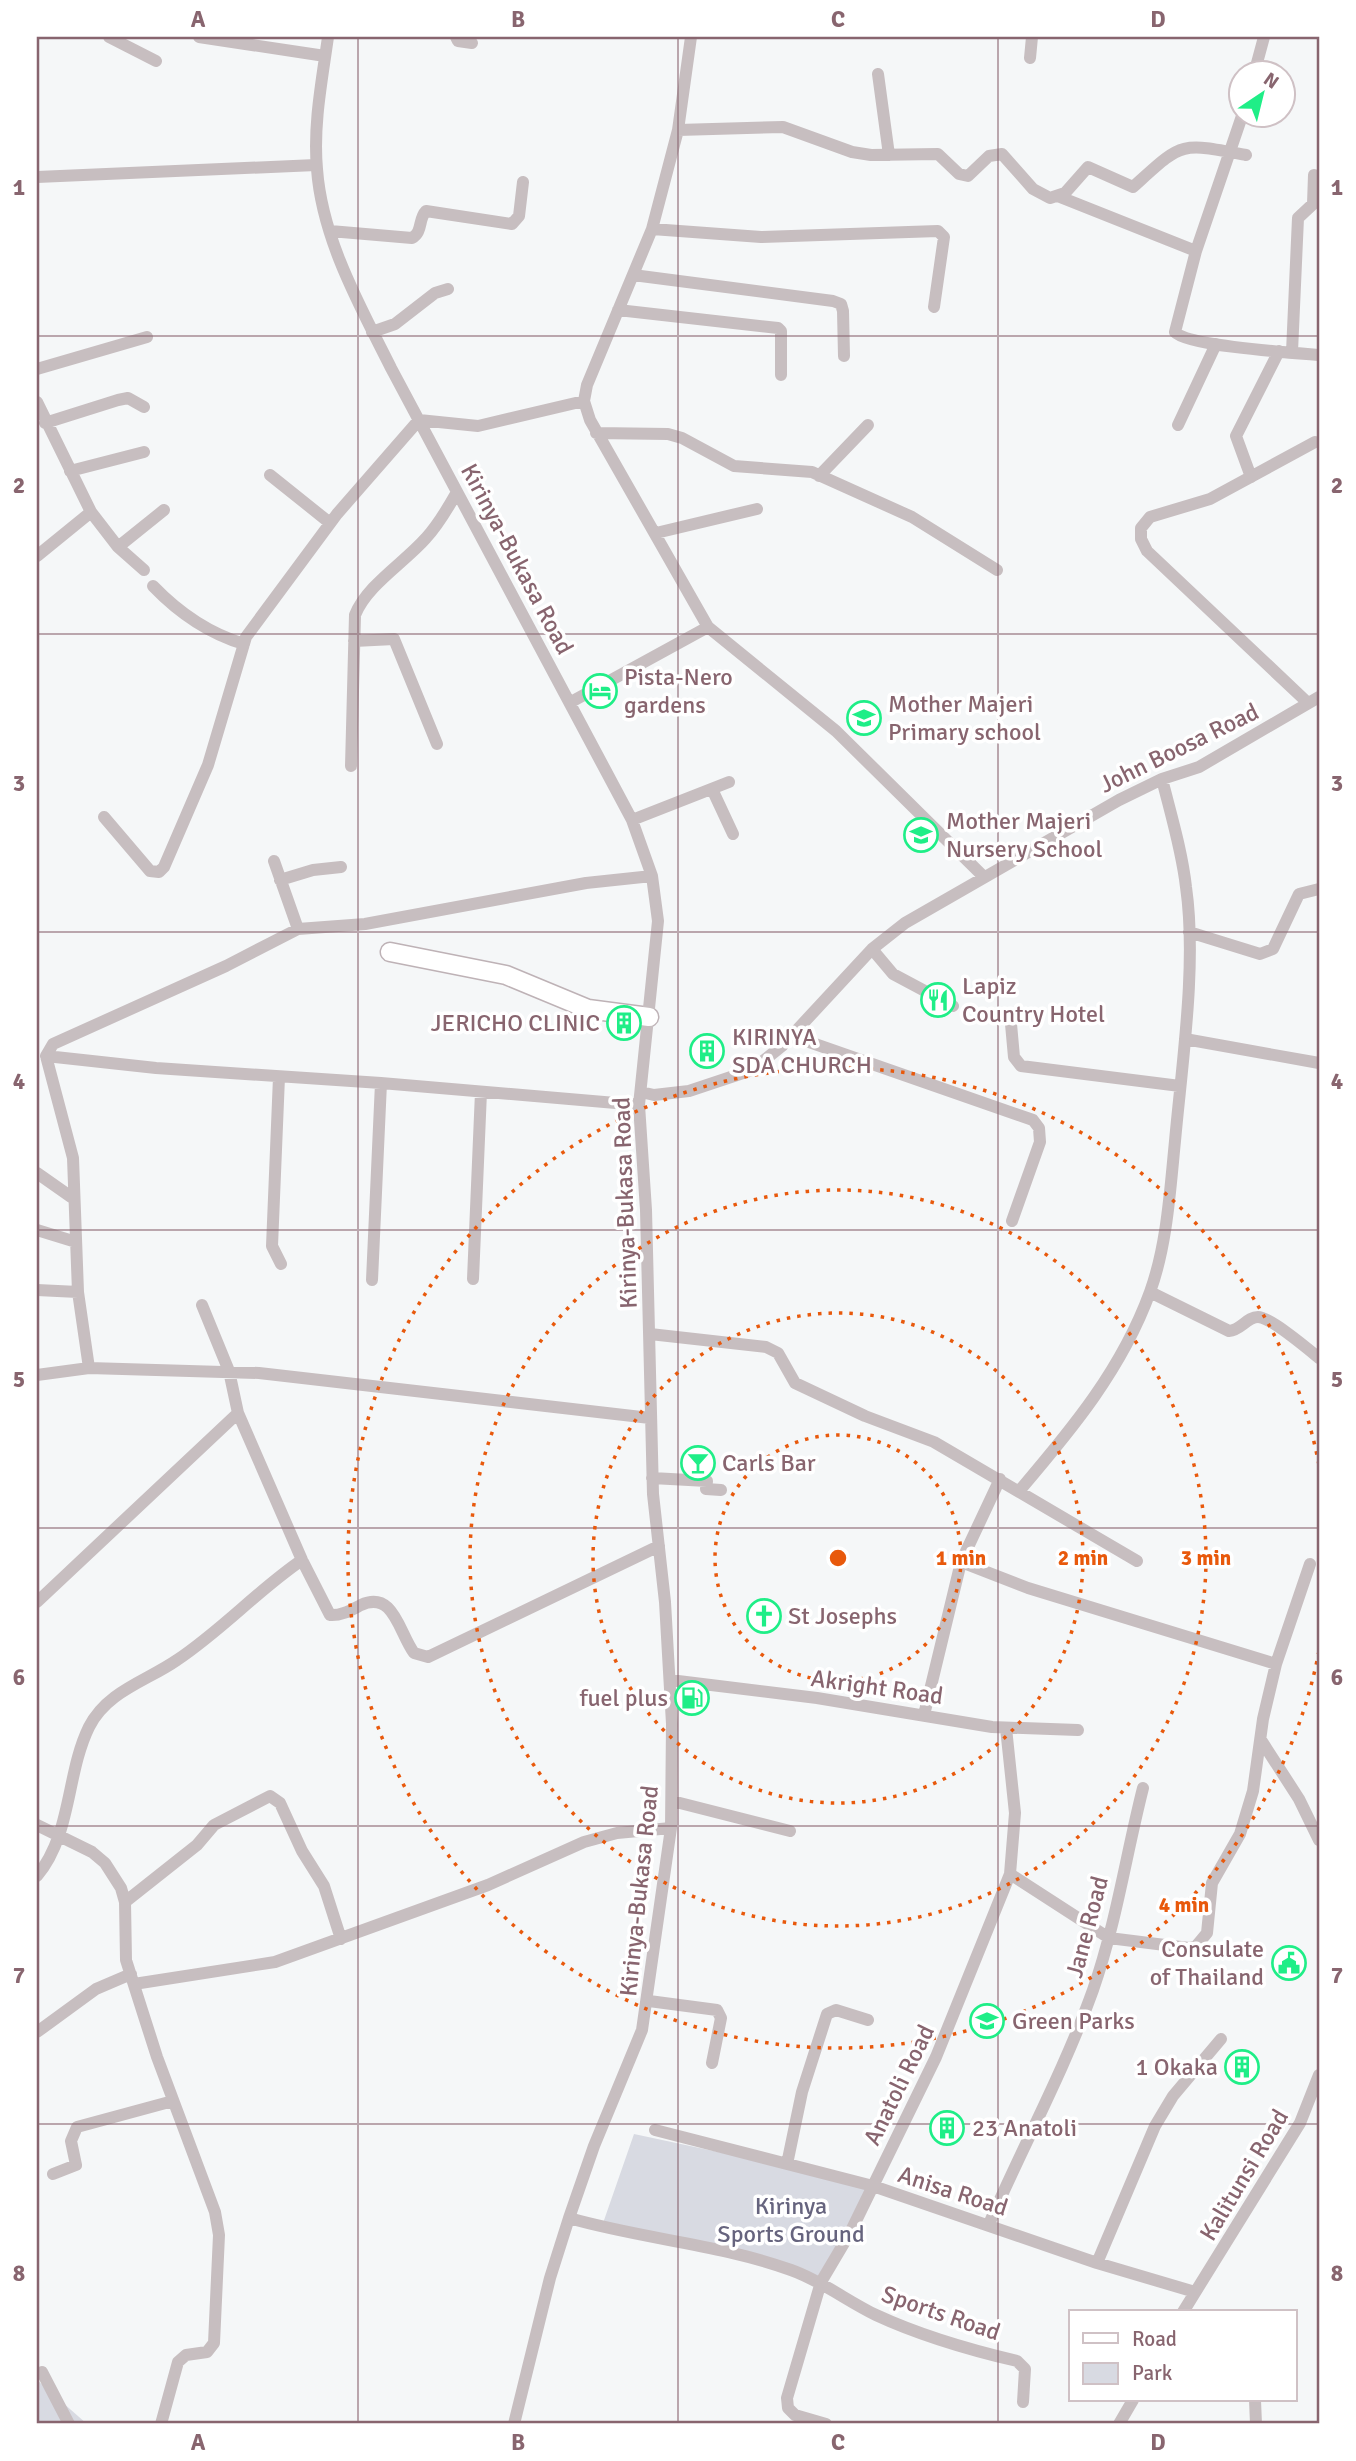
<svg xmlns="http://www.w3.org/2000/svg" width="1356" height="2461" viewBox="0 0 1356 2461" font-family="Signika,sans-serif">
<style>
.green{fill:#d8dae2}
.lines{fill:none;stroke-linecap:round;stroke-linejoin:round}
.secondary-casing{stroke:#beb2b6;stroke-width:21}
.street{stroke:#c7bec0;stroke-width:12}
.secondary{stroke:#fff;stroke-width:18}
.grid{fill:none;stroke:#88656f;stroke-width:2;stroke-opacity:0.55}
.ring{fill:none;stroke:#e8590c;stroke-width:3.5;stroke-dasharray:3.5 7}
.labels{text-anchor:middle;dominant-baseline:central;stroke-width:7;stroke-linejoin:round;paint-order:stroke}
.street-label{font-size:24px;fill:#88656f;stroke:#fff}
.poi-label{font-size:24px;fill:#88656f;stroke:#fff;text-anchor:start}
.park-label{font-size:24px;fill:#66647e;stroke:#fff}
.centre{fill:#e8590c;stroke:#fff;stroke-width:3.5}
.ring-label{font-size:21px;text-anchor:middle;font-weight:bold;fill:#e8590c;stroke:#fff;stroke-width:7;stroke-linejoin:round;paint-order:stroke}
.neatline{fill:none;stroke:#88656f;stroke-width:2.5}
.grid-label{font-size:23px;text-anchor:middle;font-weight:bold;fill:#88656f}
</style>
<rect width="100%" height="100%" fill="#f5f7f8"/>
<!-- green -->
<path class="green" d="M634,2134L872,2185L815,2282L725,2251L602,2226Z
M37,2380L87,2424H37Z"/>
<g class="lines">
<!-- secondary casing -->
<g class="secondary-casing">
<path id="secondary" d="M390,952L506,975L588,1009L649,1017"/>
</g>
<!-- street -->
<path class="street" d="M109,37L156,61
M199,37L325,56
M328,37C322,80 313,125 317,169C322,239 360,306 391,368L632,820L652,876L658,921L639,1105L646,1210L653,1494L665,1602L672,1724L671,1828L642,2030L594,2146L569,2218L550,2278L514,2424
M456,37L458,41L472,43
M691,37L678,130L652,229L587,385L584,401L590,420L708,627L836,731L983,876
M1030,58L1032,37
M878,74L889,155
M1254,74L1264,37
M1242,116L1196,251L1175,332C1187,346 1295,353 1319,355
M678,130L783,127L852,152L871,155L938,154L959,174L968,176L989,156L1002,154L1033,189L1050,198L1065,193L1088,167L1133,187C1183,142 1178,142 1246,155
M37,177L316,165
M1060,197L1196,251
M652,229L761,237L938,231L944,237L934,307
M330,231L412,238C423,232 418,219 426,211L512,224L519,216L523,182
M633,275L833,301L841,304L843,311L844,356
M618,310L778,328L781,331V375
M372,332L395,324L435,293L448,289
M1292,352L1298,218L1313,204L1314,175
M37,369L147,337
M37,402L91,512L37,556
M45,423L118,400L128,398L144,407
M1178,425L1216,344
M596,433L668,434L682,438L734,466L812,472L912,517L997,570
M70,471L144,452
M270,475L330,523
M819,476L868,425
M1251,477L1236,436L1279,351
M91,512L118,547L164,510
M656,533L757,509
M118,547L144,570
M153,586C179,613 207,633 244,644
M354,641L394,639L437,744
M571,702L708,627
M1308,703L1147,551L1141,539V528L1150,517L1210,499L1315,442
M351,766L355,615C367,585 404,563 426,538C438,525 448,508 457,492
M712,789L733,834
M104,817L150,871L159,872L164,867L208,765L246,637L337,514L419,420L478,426L584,401
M632,820L729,782
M274,861L298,929
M280,880L313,870L341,867
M1189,932L1260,954L1273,949L1299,894L1319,889
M872,949L893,974L953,1006
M1010,1013L1014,1057L1021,1066L1180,1086
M792,1036L1033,1120L1039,1128L1040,1142L1012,1221
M1185,1039L1319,1063
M46,1056L156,1068L381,1083L639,1105
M279,1077L272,1246L281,1264
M641,1092L654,1095L689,1091L752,1070L783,1045L872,949L905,923L1119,800L1162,779L1199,767L1319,697
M37,1173L74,1199
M37,1230L76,1242
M473,1279L481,1092
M372,1280L381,1083
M37,1290L78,1292
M1150,1292L1229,1331C1241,1330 1247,1317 1258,1317C1270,1317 1308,1349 1319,1358
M202,1305L229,1371L238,1413L302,1560L330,1615C341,1616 351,1610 361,1605C394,1590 399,1633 414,1653L428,1657L659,1546
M650,1334L766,1347L778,1353L795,1383L865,1416L934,1442L1137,1561
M89,1368L78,1292L73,1158L46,1056L53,1044L226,966L298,929L365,924L586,883L652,876
M37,1375L89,1368L259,1373L650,1418
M652,1478L707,1481L706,1489L721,1490
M1020,1490C1072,1429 1122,1369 1150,1292C1167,1245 1170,1191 1175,1141C1182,1063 1197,964 1186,887C1182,851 1171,815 1162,779
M961,1562L1028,1588L1276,1664
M37,1602L238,1413
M670,1680L817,1698L992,1727L1078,1730
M924,1715L961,1562L1000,1479
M1261,1740L1299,1799L1319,1840
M672,1801L790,1831
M37,1825L92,1852L105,1863L121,1888L125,1902L126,1960L157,2057L215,2212L219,2235L214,2343L207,2352L186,2355L178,2362L161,2424
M1010,1874L1109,1938L1189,1948L1197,1945L1207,1933L1212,1883L1240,1834L1253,1791L1263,1719L1276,1664L1310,1564
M37,1876C72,1834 66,1774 89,1727C107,1691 147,1681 177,1660C222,1630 258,1590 302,1560
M125,1902L197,1845L214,1825L270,1796L280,1803L302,1851L324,1886L341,1939
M134,1984L275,1962L488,1885L584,1842L617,1833L671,1828
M649,2001L717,2010L721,2018L712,2063
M37,2032L96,1989L131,1974
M655,2130L873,2186L1097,2263L1195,2292
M787,2164L802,2092L827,2014L836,2010L868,2020
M53,2174L76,2165L71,2141L77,2127L173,2101
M569,2218C642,2239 719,2244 791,2270C822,2281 847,2301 876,2315C919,2335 970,2350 1017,2361L1025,2369L1023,2402
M989,2224C1023,2146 1064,2071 1093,1990C1116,1924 1126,1855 1143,1788
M1097,2263L1155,2126L1173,2096L1221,2039
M1183,2312L1300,2123L1319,2075
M42,2372L69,2424
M1255,2400L1256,2424
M826,2424L795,2415L788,2408L787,2398L821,2282L850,2233L936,2057L1010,1874L1015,1813L1006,1728
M1119,2424L1133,2400"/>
<!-- secondary -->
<use href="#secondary" class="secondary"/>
</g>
<!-- grid -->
<path class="grid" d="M358,37V2424M678,37V2424M998,37V2424M37,336H1319M37,634H1319M37,932H1319M37,1230H1319M37,1528H1319M37,1826H1319M37,2124H1319"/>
<!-- distance rings -->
<g class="ring">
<circle cx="838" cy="1558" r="123"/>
<circle cx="838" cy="1558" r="245"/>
<circle cx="838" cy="1558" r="368"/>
<path d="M1319 1651A490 490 0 1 1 1319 1465"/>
</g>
<!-- icons -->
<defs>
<g id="hotel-ring" transform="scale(1.75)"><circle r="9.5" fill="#fff" stroke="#1fee87" stroke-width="1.5"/><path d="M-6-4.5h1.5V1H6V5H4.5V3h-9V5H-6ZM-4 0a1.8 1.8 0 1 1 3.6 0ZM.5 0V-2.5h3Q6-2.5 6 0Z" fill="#1fee87"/></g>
<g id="school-ring" transform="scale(1.75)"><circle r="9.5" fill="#fff" stroke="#1fee87" stroke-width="1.5"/><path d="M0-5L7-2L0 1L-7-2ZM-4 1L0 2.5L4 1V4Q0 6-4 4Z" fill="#1fee87"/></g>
<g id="restaurant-ring" transform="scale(1.75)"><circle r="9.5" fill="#fff" stroke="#1fee87" stroke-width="1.5"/><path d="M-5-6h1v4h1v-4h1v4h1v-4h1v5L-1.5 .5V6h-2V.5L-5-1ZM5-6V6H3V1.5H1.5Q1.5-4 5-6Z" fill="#1fee87"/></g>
<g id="building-ring" transform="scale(1.75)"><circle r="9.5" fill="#fff" stroke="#1fee87" stroke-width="1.5"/><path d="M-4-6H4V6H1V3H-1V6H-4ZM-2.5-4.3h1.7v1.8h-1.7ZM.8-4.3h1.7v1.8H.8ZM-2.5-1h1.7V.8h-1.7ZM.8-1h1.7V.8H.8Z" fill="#1fee87"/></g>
<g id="bar-ring" transform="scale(1.75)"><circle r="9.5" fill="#fff" stroke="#1fee87" stroke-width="1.5"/><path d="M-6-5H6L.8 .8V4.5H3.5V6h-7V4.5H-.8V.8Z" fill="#1fee87"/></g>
<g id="church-ring" transform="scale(1.75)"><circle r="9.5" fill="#fff" stroke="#1fee87" stroke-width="1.5"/><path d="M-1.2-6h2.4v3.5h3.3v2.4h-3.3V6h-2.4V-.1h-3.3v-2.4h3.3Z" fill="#1fee87"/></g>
<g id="fuel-ring" transform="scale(1.75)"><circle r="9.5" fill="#fff" stroke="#1fee87" stroke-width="1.5"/><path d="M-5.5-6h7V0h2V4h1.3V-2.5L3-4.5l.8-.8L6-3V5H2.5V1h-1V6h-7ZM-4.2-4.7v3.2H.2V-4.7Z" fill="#1fee87"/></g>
<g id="civic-ring" transform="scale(1.75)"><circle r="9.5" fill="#fff" stroke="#1fee87" stroke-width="1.5"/><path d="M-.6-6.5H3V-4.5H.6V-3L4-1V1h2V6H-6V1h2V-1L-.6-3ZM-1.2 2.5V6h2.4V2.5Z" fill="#1fee87"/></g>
</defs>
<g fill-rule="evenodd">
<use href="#hotel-ring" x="600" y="691"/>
<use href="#school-ring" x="864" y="718"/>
<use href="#school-ring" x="921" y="835"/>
<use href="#restaurant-ring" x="938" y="1000"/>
<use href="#building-ring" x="624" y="1023"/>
<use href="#building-ring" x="707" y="1051"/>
<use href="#bar-ring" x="698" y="1463"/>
<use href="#church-ring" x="764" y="1616"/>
<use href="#fuel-ring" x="692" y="1698"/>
<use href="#civic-ring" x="1289" y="1963"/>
<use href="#school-ring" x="987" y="2021"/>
<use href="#building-ring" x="1242" y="2067"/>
<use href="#building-ring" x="947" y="2128"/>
</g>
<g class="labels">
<!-- street labels -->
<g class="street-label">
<text transform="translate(517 559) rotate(62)">Kirinya-Bukasa Road</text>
<text transform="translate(1179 748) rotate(-26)">John Boosa Road</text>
<text transform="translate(625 1203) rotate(-92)">Kirinya-Bukasa Road</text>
<text transform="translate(877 1687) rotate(8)">Akright Road</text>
<text transform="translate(639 1891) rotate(-84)">Kirinya-Bukasa Road</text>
<text transform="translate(1087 1927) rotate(-75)">Jane Road</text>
<text transform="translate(899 2085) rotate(-64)">Anatoli Road</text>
<text transform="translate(1244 2175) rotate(-59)">Kalitunsi Road</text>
<text transform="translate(953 2191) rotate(18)">Anisa Road</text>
<text transform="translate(941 2313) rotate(19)">Sports Road</text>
</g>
<!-- poi labels -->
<g class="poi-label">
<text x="624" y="677">Pista-Nero<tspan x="624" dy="28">gardens</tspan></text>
<text x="888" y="704">Mother Majeri<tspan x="888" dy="28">Primary school</tspan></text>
<text x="946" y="821">Mother Majeri<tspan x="946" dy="28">Nursery School</tspan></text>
<text x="962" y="986">Lapiz<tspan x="962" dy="28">Country Hotel</tspan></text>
<text x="600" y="1023" text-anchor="end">JERICHO CLINIC</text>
<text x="732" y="1037">KIRINYA<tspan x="732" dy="28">SDA CHURCH</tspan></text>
<text x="722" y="1463">Carls Bar</text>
<text x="788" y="1616">St Josephs</text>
<text x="668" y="1698" text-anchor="end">fuel plus</text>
<text x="1264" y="1949" text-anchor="end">Consulate<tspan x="1264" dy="28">of Thailand</tspan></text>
<text x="1012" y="2021">Green Parks</text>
<text x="1218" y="2067" text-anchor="end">1 Okaka</text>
<text x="972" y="2128">23 Anatoli</text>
</g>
<!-- park labels -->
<g class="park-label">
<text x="791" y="2206">Kirinya<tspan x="791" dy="28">Sports Ground</tspan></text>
</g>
</g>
<circle cx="838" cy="1558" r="10" class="centre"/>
<g class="ring-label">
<text x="961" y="1565">1 min</text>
<text x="1083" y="1565">2 min</text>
<text x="1206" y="1565">3 min</text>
<text x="1184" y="1912">4 min</text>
</g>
<!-- border -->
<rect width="1356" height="2461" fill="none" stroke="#ffffff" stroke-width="77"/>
<!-- legend -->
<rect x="1069" y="2310" width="228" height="91" fill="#ffffff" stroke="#cfc1c5" stroke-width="2"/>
<rect x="1083" y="2333" width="35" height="10" fill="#ffffff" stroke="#cfc1c5" stroke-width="2"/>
<text x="1132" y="2346" font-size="21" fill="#88656f">Road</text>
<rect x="1083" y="2363" width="35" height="21" fill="#d8dae2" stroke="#cfc1c5" stroke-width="2"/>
<text x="1132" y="2380" font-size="21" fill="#88656f">Park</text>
<!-- north arrow -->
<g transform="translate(1262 94) rotate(35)"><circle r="33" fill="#ffffff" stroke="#cfc1c5" stroke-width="2"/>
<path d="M0-5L12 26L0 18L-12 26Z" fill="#1fee87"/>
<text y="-10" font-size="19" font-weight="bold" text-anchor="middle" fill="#88656f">N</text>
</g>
<rect x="38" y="38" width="1280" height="2384" class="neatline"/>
<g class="grid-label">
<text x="198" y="27">A</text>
<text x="518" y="27">B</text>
<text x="838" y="27">C</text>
<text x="1158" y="27">D</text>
<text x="19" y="195">1</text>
<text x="1337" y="195">1</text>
<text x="19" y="493">2</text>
<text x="1337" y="493">2</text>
<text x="19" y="791">3</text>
<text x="1337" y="791">3</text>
<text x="19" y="1089">4</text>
<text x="1337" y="1089">4</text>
<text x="19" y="1387">5</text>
<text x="1337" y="1387">5</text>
<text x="19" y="1685">6</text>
<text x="1337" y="1685">6</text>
<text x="19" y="1983">7</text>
<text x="1337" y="1983">7</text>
<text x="19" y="2281">8</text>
<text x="1337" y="2281">8</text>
<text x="198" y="2450">A</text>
<text x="518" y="2450">B</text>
<text x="838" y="2450">C</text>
<text x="1158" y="2450">D</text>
</g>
</svg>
